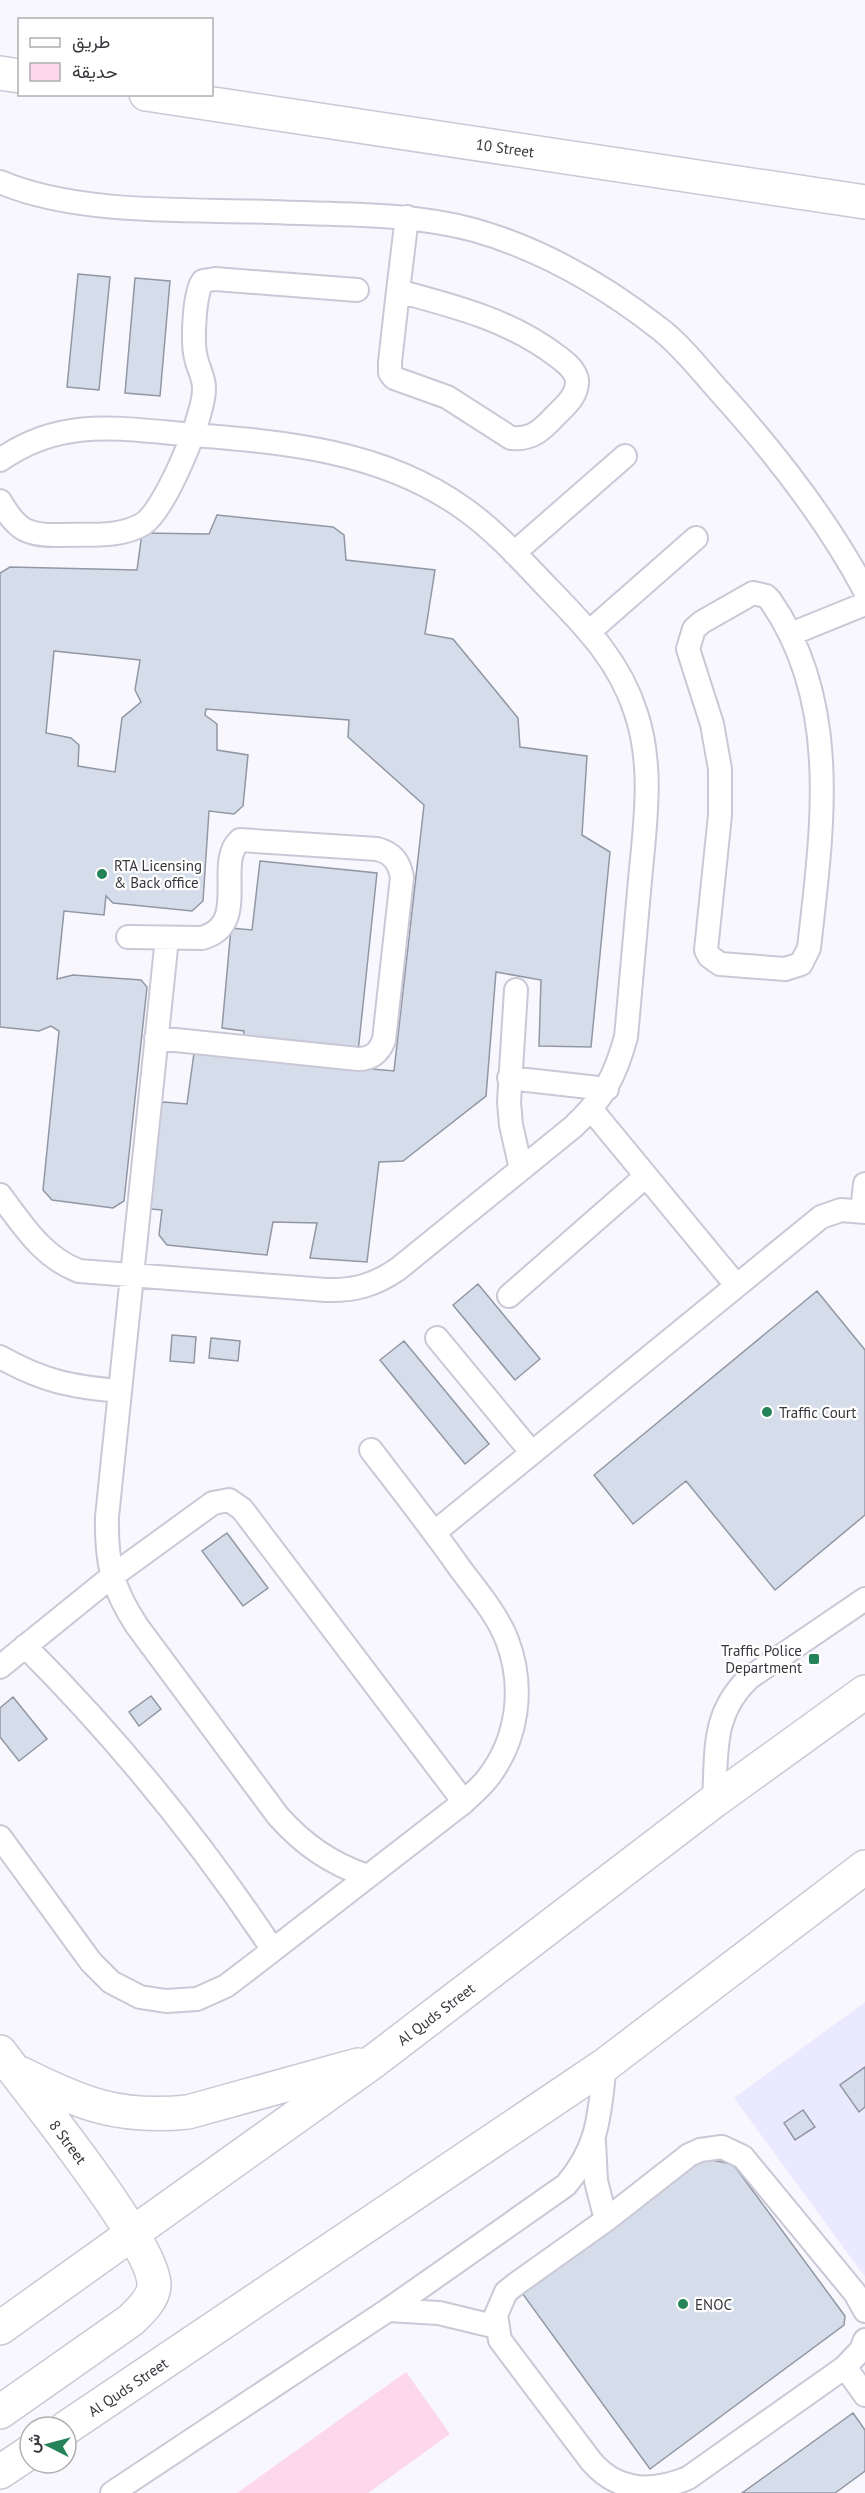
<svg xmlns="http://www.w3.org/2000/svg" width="865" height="2493" viewBox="0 0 865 2493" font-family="'PT Sans',Vazirmatn,sans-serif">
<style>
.built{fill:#ebe9ff}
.green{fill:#fdd7ec}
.building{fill:#d6ddea;stroke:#9197a4;stroke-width:1.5;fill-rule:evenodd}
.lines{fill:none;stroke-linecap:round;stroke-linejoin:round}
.lane-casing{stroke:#cac8d6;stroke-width:26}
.street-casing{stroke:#cac8d6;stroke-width:36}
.secondary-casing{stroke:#cac8d6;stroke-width:36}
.lane{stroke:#fff;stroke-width:22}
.street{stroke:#fff;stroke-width:33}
.secondary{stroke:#fff;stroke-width:33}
.poi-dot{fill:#258359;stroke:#fff;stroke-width:2}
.labels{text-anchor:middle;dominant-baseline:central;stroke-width:4.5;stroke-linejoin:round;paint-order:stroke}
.street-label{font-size:15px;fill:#37363c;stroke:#fff}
.poi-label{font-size:15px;fill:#37363c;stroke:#fff;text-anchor:start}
</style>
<rect width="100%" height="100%" fill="#f8f7fd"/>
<!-- built -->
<path class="built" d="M865,2002V2277L734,2098Z"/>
<!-- green -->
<path class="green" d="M406,2372L450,2434L375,2488L368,2493H237Z"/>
<!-- building -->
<path class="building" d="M78,274L110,277L99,390L67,387Z
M135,278L170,281L160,396L125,393Z
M217,515L333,527L344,535L346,560L435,570L425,634L453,639L518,718L520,747L587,756L582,835L610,852L591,1047L539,1046L541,980L496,972L486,1096L403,1161L379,1162L367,1262L310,1258L317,1223L273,1222L267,1255L167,1245L159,1235L162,1210L151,1209L147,1201L154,1108L164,1102L187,1104L194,1053L394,1071L424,805L348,737L349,720L206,709L205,715L217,724V750L248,755L243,806L234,814L209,811L203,901L192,911L113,903L106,896L104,915L64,911L57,979L73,975L141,980L147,987L124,1201L113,1208L52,1200L43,1190L59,1031L51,1026L39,1031L0,1027V573L10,567L137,570L142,533L209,534ZM54,651L140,660L135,690L141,702L122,718L115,772L78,766L79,745L71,738L46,733Z
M260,861L377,873L358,1052L243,1040L244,1031L222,1028L231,928L252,930Z
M478,1284L540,1359L515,1380L453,1305Z
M817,1291L865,1350V1515L775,1590L686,1481L633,1524L594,1475Z
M172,1335L196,1337L194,1363L170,1361Z
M211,1338L240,1341L238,1361L209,1358Z
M404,1341L489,1444L465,1464L380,1360Z
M227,1533L268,1588L243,1606L202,1551Z
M151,1696L161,1709L139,1726L129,1712Z
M13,1697L47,1739L19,1761L0,1737V1708Z
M865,2067V2107L859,2112L840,2085Z
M803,2110L815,2127L795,2140L784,2123Z
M700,2158L733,2164L845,2316L844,2325L650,2469L522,2293Z
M853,2413L865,2430V2471L835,2493H742Z"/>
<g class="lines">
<!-- lane casing -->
<g class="lane-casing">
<path id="lane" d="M0,182C78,215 186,209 270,212C338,215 408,212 474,230C541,249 605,286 660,329C682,346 701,371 720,392C775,453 827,519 865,591
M398,291C454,306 510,320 557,356C565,362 575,369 577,380C578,395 566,405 557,414C543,429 533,440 511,438L447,397L394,378L390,373V362Z
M398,291L407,217
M0,460C60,418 115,428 183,434C281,442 380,449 463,508C496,531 522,561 550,590C586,627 620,662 636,713C654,767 645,825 640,880C635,933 631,985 626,1037C615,1077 603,1099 573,1127L398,1269C375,1285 354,1291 326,1290L79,1271C42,1257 23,1225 0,1195
M0,501C17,531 28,536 62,535C88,534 120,538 143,524C165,510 205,415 204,388C204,377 198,368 196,358C192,343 194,292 203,281L215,279L357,290
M514,553L625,456
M753,593L766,596L770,600C842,703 822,831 809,948L801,964L785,969L720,964L709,956L706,950L720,815V769L712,724L688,649L694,629L702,622Z
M590,631L696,538
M791,634L865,604
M128,937L202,938C251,925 214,863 240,840L377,849C393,853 399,862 402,877L384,1040C379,1053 371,1059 358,1059L156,1038
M167,938L107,1517C106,1562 112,1588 137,1626L278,1816C304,1845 330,1863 367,1876
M516,990L509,1102L511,1125L521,1169
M509,1078L607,1089
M591,1109L736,1285
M862,1211L865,1184
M509,1296L646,1176
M437,1338L532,1453
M0,1357C43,1381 71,1387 120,1391
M435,1532L821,1217L841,1210L865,1212
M25,1646C119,1740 200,1840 273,1950
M0,1667L111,1577L213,1503L229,1500L242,1509L464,1802
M714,1801C717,1753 711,1714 749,1678L865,1599
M0,1837L91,1962L111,1982L140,1997L166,2001L197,1999L226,1986L251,1967L464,1802C472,1794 481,1787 487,1779C518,1740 525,1687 507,1640C497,1614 476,1590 459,1567C431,1527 401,1489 371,1450
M594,2142L596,2181L606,2220
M388,2310L439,2313L497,2327
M865,2311L855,2293L743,2157L722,2147L700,2150L689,2155L606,2220L516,2284L506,2292L496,2315L500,2340L591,2461C617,2492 652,2493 688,2478L845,2367L861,2350L865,2340
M845,2367L865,2395
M112,2493L388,2310L566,2185C600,2145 599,2114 605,2065"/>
</g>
<!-- street casing -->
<g class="street-casing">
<path id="street" d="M0,73L20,76
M146,94L865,202"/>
</g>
<!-- secondary casing -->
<g class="secondary-casing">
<path id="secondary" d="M0,2052C29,2091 156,2246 154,2286C153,2300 140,2311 131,2320L0,2412
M22,2074C82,2104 119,2119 188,2112L358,2065
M0,2328L374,2061L714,1801L865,1692
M66,2428L605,2065L865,1867
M0,2472L30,2452"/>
</g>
<!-- lane -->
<use href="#lane" class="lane"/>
<!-- street -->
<use href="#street" class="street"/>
<!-- secondary -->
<use href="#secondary" class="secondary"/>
</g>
<!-- markers -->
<g class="poi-dot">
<circle cx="102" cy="874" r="6"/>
<circle cx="767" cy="1412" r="6"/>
<rect x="808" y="1653" width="12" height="12" rx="3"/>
<circle cx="683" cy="2304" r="6"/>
</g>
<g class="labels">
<!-- street labels -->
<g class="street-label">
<text transform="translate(505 148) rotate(8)">10 Street</text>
<text transform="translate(436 2014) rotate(-37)">Al Quds Street</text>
<text transform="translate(68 2142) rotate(53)">8 Street</text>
<text transform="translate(128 2387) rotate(-34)">Al Quds Street</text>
</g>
<!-- poi labels -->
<g class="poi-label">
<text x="114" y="865">RTA Licensing<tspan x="114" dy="17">&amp; Back office</tspan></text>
<text x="779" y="1412">Traffic Court</text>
<text x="802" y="1650" text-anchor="end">Traffic Police<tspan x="802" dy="17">Department</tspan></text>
<text x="695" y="2304">ENOC</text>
</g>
</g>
<!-- legend -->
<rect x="18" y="18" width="195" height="78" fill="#ffffff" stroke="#afafb1" stroke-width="1.5"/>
<rect x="30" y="38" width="30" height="9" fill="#ffffff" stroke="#afafb1" stroke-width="1.5"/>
<text x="72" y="48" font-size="18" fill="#37363c">طريق</text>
<rect x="30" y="63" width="30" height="18" fill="#fdd7ec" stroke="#afafb1" stroke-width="1.5"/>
<text x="72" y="78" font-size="18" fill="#37363c">حديقة</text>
<!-- north arrow -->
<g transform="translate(48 2445) rotate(276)"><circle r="28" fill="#ffffff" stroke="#afafb1" stroke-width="1.5"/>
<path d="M0-4.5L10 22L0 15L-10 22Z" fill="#258359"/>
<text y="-9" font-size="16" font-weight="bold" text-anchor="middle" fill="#37363c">ش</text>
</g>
</svg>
